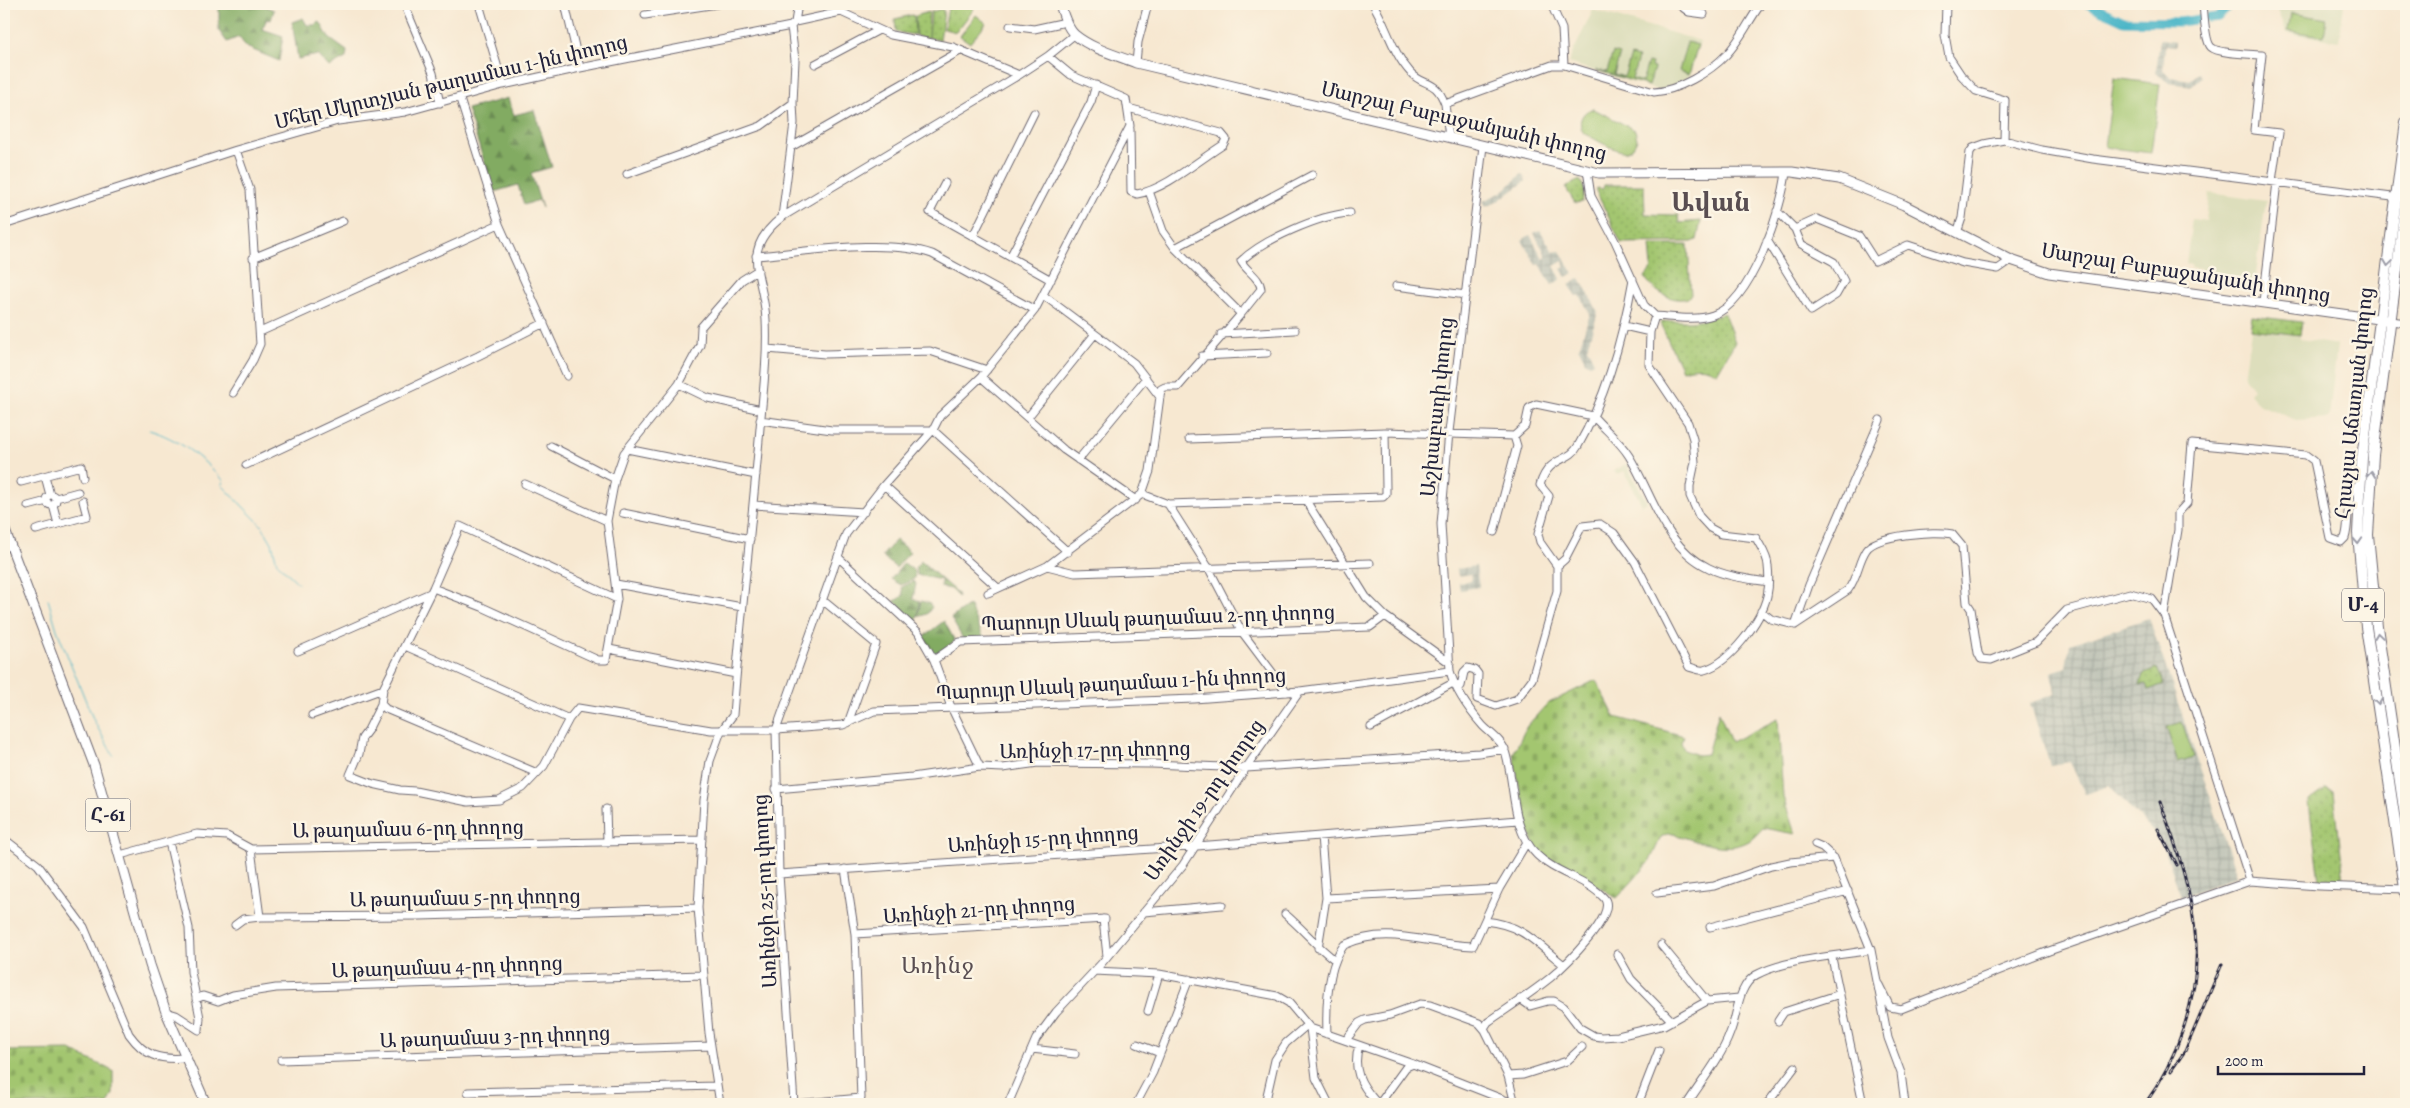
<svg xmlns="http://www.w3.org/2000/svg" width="2410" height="1108" viewBox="0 0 2410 1108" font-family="Alegreya,'Noto Serif Armenian',serif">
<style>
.built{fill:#dddebc}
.industrial{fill:url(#industrial-grid)}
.grass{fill:url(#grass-dots);stroke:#627456}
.forest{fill:url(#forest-firs);stroke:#52664e}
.cemetery{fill:url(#cemetery-stones);stroke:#627456}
.garden{fill:#a3c670;stroke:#627456}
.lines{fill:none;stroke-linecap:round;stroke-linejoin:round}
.stream{stroke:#4bb6c8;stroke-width:1}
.river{stroke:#4bb6c8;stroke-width:9}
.minor-casing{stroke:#6d6770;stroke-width:9}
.major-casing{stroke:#6d6770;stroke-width:11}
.highway-casing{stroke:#6d6770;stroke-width:12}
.minor{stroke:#fff;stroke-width:7}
.major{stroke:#fff;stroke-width:9}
.highway{stroke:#fff;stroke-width:10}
.rail-casing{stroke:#22223b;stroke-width:3}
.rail{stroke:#fcf5e5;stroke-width:1;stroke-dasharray:4;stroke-linecap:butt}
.oneway{stroke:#9c9ca7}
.labels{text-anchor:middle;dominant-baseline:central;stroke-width:5;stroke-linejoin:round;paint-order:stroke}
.shield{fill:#fcf5e5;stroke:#63616e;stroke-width:1}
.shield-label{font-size:19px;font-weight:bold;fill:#22223b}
.street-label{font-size:20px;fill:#22223b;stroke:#fcf5e5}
.quarter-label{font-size:22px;letter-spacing:1px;fill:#594e52;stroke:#fcf5e5}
.district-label{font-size:25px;font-weight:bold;letter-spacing:1px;fill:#594e52;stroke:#fcf5e5}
</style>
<defs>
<pattern id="industrial-grid" width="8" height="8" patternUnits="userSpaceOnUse" patternTransform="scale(1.25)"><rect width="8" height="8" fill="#c2c6b9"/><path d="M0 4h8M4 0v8" fill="none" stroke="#a6aaa0"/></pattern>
<pattern id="grass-dots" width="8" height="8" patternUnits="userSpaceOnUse" patternTransform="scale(1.25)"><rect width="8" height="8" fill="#a3c670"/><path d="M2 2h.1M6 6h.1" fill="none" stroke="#8caa62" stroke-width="1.8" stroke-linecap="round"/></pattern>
<pattern id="forest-firs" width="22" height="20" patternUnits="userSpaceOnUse" patternTransform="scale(1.25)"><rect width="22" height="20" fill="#82ab62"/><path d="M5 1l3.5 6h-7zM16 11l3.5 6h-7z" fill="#6a8b52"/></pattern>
<pattern id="cemetery-stones" width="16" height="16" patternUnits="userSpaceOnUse" patternTransform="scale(1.25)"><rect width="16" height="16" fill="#a3c670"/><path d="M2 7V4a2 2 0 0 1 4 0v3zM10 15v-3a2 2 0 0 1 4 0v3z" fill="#8caa62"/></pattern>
</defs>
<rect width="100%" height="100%" fill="#fcf5e5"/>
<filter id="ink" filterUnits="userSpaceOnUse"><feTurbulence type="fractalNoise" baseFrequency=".02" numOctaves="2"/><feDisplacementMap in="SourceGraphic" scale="10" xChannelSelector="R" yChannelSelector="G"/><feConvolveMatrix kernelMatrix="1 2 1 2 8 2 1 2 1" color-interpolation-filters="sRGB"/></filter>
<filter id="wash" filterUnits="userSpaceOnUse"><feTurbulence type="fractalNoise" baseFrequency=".0096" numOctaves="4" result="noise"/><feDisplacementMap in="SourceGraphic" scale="20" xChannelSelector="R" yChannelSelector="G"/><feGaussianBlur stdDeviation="1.12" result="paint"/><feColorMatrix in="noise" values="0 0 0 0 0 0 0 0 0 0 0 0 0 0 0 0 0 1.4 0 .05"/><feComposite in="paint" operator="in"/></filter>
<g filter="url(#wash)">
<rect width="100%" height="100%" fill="#f7e8d1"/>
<!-- built -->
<path class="built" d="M2279,4H2344L2339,41L2287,33L2278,13Z
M1593,10L1700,41L1690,76L1665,92L1568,63Z
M2209,193L2266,201L2254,288L2200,279L2201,269L2191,268L2192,264H2186L2192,219L2206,221Z
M2251,330L2300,336V339L2337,345L2329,418L2296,420L2258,404L2249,393L2253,389L2244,377Z
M1626,464L1647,502L1642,505L1624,471L1617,475L1614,471Z"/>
<!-- industrial -->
<path class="industrial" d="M2160,39L2176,41V46L2165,45L2163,71L2171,77L2190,80L2199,73L2202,77L2192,86L2169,83L2156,73Z
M1522,174L1526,181L1495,203L1485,207L1483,201L1502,192Z
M1540,230L1553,252L1560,251L1573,273L1566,277L1561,269L1566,266L1563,261L1554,266L1561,279L1552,285L1540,264L1536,265L1522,240L1530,235L1543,259L1547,257L1534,233Z
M1580,278L1598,312L1587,347L1594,362L1590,364L1585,361L1579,348L1590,314L1580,295L1576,296L1569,284Z
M1476,566L1479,587L1460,590L1459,583L1472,580L1471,574L1458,576L1457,569Z
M2149,618L2237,876L2181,897L2162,841L2109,786L2085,794L2070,762L2050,765L2030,703L2055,694L2052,672L2066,667L2070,644Z"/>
<!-- grass -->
<path class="grass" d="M971,6L974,9L956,32L944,29L948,8Z
M941,9L944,11L940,40L929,38L931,12Z
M929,12L928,38L916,36L915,16Z
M912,15L914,16L915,35L896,32L895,19Z
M1613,52L1620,54L1614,74L1624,77L1631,56L1638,58L1632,79L1642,82L1648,62L1652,63L1651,67L1654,68L1649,86L1596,70L1607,72Z
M1580,180L1585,190L1582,202L1575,203L1565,187Z
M1604,185H1644L1645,214L1678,215L1679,223L1701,221L1697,240L1692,242L1621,243L1596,191L1597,188L1603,189Z
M1650,245H1688L1691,295L1688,298C1672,303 1652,291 1645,277L1652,268Z
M1724,313L1735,342L1717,373C1704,365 1696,367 1682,370L1660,323C1669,320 1676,321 1684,321C1698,321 1712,318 1724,313Z
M2252,316L2302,322L2300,335L2250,329Z
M2157,668L2164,684L2149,690L2147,684L2140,685C2141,674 2147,672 2157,668Z
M2326,789L2334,792L2344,880L2319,881L2309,803L2311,800Z"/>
<!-- forest -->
<path class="forest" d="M230,4H260L274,10L271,20L267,19L262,29L283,36L279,61L246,47L239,37L227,42L219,31V6Z
M303,18L307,25H314L320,22L329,38L347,51L346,58L329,67L318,55L298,59L292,22Z
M508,98L514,115L534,110L552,167L531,173L542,208L539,200L524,205L518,185L494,192L467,109Z
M896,540L910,552L896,568L882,556Z
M921,561L957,593L958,597L950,589L941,587V580L917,575L915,568Z
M904,563C910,568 917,570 914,579L901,585L891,579Z
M914,581L916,584L913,599L920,601L918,615L921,601L929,603L932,607L927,614L917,617L916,622L894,601L899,599L903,595L902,587Z
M969,605L984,639H963L951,618Z
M944,621L955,641L935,656L923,637Z"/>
<!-- cemetery -->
<path class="cemetery" d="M1596,680L1615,717L1684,736L1681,742L1684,750L1698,755L1707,754L1719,712L1731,742L1778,719L1783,797L1795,834L1763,828C1759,832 1754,838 1749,841C1725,855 1693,839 1669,833L1661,837L1649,863L1617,898L1575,872L1555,864L1544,856L1536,847L1527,826L1513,754L1527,726L1547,704Z
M70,1050L113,1071V1094L108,1104H4V1051Z"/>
<!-- garden -->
<path class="garden" d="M2291,13L2327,19L2324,36L2288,31Z
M976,15L986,23L970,43L960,36Z
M1687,42L1698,45L1689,74L1679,71Z
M2114,78L2160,84L2151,153L2105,147Z
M1594,109L1635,130L1637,139C1635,144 1633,149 1627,151C1620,154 1590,137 1583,132C1577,122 1582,110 1594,109Z
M2182,722L2194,757L2178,762L2166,727Z"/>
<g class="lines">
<!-- stream -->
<path class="stream" d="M149,430C178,438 202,458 223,480L222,485L262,526L272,543L277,563L298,583
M48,599L57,630L94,721L113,755"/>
<!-- river -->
<path class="river" d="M2087,4L2124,21L2180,22L2201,19
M2209,18L2218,17L2230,4"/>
</g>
</g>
<g filter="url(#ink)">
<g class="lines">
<!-- minor casing -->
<g class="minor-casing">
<path id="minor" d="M479,4L503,85
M565,4L580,68
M1373,4C1387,26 1392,52 1410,72C1424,88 1435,77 1445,104
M1551,4L1562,29L1564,65
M1678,4L1689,12L1704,14
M1946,4L1945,35L1949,57L1961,75L1976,91L2005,100L2004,140
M2203,4C2204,13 2205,41 2211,47C2218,54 2251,54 2262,55L2254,130L2279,133L2272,181
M407,11L433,73L440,103
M645,15L717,4
M795,22L798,4
M1010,26L1034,29L1066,22
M1048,56L1071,75L1126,99L1130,126L1035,310L981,377L940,416L933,430L884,485L846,534L776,730L843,725L874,711L1194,699L1300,691L1450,671
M1136,63L1138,42L1148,4
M815,64L879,30
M460,99L499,224L567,376
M1128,108L1221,133L1226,139L1223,145C1199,160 1164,190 1137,194L1131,192L1130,129
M1449,137L1445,104L1552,65H1564L1654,92C1677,91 1710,72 1726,55C1740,41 1749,20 1761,4
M1483,146L1449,432L1441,524L1450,671C1455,690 1470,711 1483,726C1490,733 1503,742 1505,751C1516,786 1510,828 1537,855C1556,874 1586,878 1604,898C1619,914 1563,967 1550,978C1530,994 1508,1008 1488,1022L1484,1028
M791,147L960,51
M1587,170L1591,196L1615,241L1644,305L1655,316C1673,317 1696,321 1713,315C1752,302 1782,209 1786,172
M627,174L761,126L793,103L795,60L791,26
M945,183L930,212L1051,280
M1777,211L1795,229L1817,219L1859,236L1875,261L1908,245L1963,263L1998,269L2011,260
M782,217L794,123L793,103
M4,225L236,150L338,121L405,112L503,85L580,68L791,26L795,22L841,12L891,35L953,47L1019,75
M1957,233L1962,218L1970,152L1973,148L1984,144L2004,140L2042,150L2093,159L2400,198
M973,236L1034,113
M1767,240L1811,311L1836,295L1844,281L1834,262L1801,244L1795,229
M1175,248L1312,175
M756,256C807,252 884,238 932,254L1035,310
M1010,257L1091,102L1096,85
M253,258L343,221
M1396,286L1466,295
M1043,295L1134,363L1160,397
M2263,302L2277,182
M1241,314L1261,289C1260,277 1246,271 1241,261C1263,240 1319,215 1350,213
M2391,321L2406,323
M1624,326L1650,332
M260,332L499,224
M1221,334L1295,330
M767,349L825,354L930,351L987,370
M1202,356L1267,353
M981,377L1064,450L1136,500
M679,384L708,398L761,410
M233,393L253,360L260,344L250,190L236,150
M1593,416C1604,429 1620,441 1629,456C1653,495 1664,547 1709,568C1727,577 1749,579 1768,582
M1028,417L1095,334
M760,420L832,430H933L1068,552
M1189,439L1385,432L1514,436L1525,426L1529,408L1536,404L1593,416
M551,446L615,479
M627,449L756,475
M1078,460L1146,378
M246,465L478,356L544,323
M45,476L50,495
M21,482L81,466L83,477
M525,484L607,521
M884,485L998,588
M1142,494L1168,504L1383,497L1386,494V488L1385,432
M46 500a5 5 0 1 1 10 0a5 5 0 1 1-10 0Z
M56,498L78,492
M1305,499L1366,597L1385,616L1450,663
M1168,504L1208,567L1242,632L1287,692
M53,505L58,524
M753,505L864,512
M28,506L47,501
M623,513L750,539
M36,530L87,516L83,501
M1494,532L1517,446L1514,436
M838,557L918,632L934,660L951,707L980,767
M1047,566L1075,573L1370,563
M1557,566L1565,559L1582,526L1600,524L1614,533L1635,562L1689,667C1694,668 1699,671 1704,670C1730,663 1761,621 1767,596C1769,587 1769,575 1768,566C1768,556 1760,546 1756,538L1721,534L1710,528L1699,516L1690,496V486L1695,462L1693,439L1688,423L1649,365L1650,332L1655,316
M616,584L742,607
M433,588L482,607L598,660H606L617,599L607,521L615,479L624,453L679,384L700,345L701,327L742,280L758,270
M988,593L1047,566L1142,494L1150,471L1161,389L1165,387H1178L1241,314L1175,248L1163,231L1149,191
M617,599L460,526L433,588L383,689L381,704L368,730L362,738L359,754L350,775L373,784L400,790L415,791L468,802L499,800L523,788L544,766L569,719L578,708L711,730H776L779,874L794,1104
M821,604L826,603L876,644L848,723
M1761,611L1771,619L1795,625L1809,585L1880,420
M2164,615L2250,881
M1795,625L1848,590C1858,576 1858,562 1866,550C1876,535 1935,530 1952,534L1962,546L1967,603L1971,609L1978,653L1981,659L1991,660L2036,642L2067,610L2130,593L2152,599L2164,615L2178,530V513L2187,503L2192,444L2306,455L2314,461L2330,538L2341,542L2345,538C2351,521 2343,494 2359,484
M405,646L569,719
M609,649L736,674
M298,651L430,593
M934,660L960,642L1370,627L1385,616
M381,704L386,709L537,773
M312,715L383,689
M1371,727L1453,683L1461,686L1464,672L1468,668L1475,670L1478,674L1477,699L1496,706L1517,699L1532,679L1557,591V566L1540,542L1538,534L1549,496L1540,485C1549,455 1569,463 1578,446C1607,396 1623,336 1633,279
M776,789L912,777L980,767L1003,768L1038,763L1152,764L1246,768L1479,753L1505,749
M606,809L607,841
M4,843L7,841L38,865L84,927L129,1034C145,1056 158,1060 185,1058
M1815,844L1822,847L1834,858L1871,950L1888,1038L1901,1073L1905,1104
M251,849L260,917
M120,855L197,834L227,836L251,849L702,840
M779,874L1197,846L1518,820
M1657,893L1714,886L1771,866L1790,862L1834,858
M1326,898L1499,889
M1144,912L1222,905
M1285,914C1303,929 1317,947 1335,960
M1103,919L1107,956
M1485,921C1523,925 1535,942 1564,965
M235,925L243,919L260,917L420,916L698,908
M1710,927L1848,891
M855,934L1105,919
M1661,945L1707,1001
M1318,948L1326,898L1321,836
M1617,954L1631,979L1672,1021
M1832,958L1863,1104
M1094,971L1159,974L1277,996L1289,1003L1310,1028L1413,1064L1515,1104
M1879,985L1890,1007L1901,1009L2049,951L2250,881L2318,886L2406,889
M196,999L203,996L218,1001L233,995L276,988L703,975
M1520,999L1530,1006L1548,1001H1554L1564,1007L1580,1028L1594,1036L1601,1037L1618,1036L1664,1025L1707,1001L1739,998
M1148,1011L1159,974
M166,1012L176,1015L199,1030L200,1018L191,972L189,928L169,842
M1778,1021L1784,1012L1840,994
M1310,1028L1316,1078L1329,1104
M1327,1034C1326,1008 1327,967 1344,945C1389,924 1427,945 1473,946L1499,889L1527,842
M1346,1040L1359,1023L1365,1020L1390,1015L1420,1004L1430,1005L1479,1023L1485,1030L1508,1076L1515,1104
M1137,1044L1160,1053
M1359,1045C1352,1069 1360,1084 1376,1102L1382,1100L1406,1067L1413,1064
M1032,1049L1075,1054
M281,1060L711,1046
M1508,1076L1523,1075L1567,1061L1582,1047
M468,1092L717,1086
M720,1104L709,1033L698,908L704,800L710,761L721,731L733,715C740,623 751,532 759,440C762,400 768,360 766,320C764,274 738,252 782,217L1019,75L1048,56L1074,35
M794,1104L861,1098L855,934L845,869
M1008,1104L1036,1039L1056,1012L1101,964L1183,865L1246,768L1300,691
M1136,1104L1153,1072L1189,979
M1265,1104L1275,1060L1286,1043L1307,1025
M1455,1104H1463
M1638,1104L1659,1050
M1687,1104C1701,1082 1721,1058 1730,1033C1738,1015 1737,986 1756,975C1785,959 1838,956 1871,950
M1767,1104L1795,1067"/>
</g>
<!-- major casing -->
<g class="major-casing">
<path id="major" d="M1060,4C1063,14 1067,28 1075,35C1092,49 1116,55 1136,63L1599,173L1792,172L1839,179L1904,205L2011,260L2049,273L2385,320
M4,528L94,765L150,965L166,1012L206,1104"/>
</g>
<!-- highway casing -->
<g class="highway-casing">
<path id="highway" d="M2406,122L2362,458L2358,533L2366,627L2406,895
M2406,201L2373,455L2368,535L2377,627L2406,822"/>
</g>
<!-- minor -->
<use href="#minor" class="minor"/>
<!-- major -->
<use href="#major" class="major"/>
<!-- highway -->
<use href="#highway" class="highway"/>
<!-- rail casing -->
<g class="rail-casing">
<path id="rail" d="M2158,829L2177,865
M2171,1071L2185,1051L2222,964
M2145,1104C2177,1060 2199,998 2196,943C2193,895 2177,847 2160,802"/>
</g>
<!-- rail -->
<use href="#rail" class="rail"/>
</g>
<!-- one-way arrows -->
<defs><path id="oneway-chevron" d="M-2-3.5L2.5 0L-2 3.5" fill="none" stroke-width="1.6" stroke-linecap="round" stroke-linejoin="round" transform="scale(1.25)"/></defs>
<g class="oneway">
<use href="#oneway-chevron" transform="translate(2388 263) rotate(98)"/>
<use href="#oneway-chevron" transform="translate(2371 474) rotate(-84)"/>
<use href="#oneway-chevron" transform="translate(2358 541) rotate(87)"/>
<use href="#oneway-chevron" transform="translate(2378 636) rotate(-98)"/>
<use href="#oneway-chevron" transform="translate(2378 702) rotate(82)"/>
</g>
</g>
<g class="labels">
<!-- shield labels -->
<g class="shield">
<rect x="2342" y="588.5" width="42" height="33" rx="4"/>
<rect x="85.5" y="798.5" width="45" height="33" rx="4"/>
</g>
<g class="shield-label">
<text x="2363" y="605">Մ-4</text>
<text x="108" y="815">Հ-61</text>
</g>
<!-- street labels -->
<g class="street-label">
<text transform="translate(451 82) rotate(-13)">Մհեր Մկրտչյան թաղամաս 1-ին փողոց</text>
<text transform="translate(1464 121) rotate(13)">Մարշալ Բաբաջանյանի փողոց</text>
<text transform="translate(2186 273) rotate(9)">Մարշալ Բաբաջանյանի փողոց</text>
<text transform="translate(2354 403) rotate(-84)">Հրաչյա Աճառյան փողոց</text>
<text transform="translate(1437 407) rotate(-84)">Աշխաբադի փողոց</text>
<text transform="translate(1158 618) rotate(-2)">Պարույր Սևակ թաղամաս 2-րդ փողոց</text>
<text transform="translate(1111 684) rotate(-3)">Պարույր Սևակ թաղամաս 1-ին փողոց</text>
<text transform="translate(1095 750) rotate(-1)">Առինջի 17-րդ փողոց</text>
<text transform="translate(1204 800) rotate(-55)">Առինջի 19-րդ փողոց</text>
<text transform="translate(408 829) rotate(-1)">Ա թաղամաս 6-րդ փողոց</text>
<text transform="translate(1043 839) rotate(-4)">Առինջի 15-րդ փողոց</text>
<text transform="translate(765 891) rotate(-93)">Առինջի 25-րդ փողոց</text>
<text transform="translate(465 898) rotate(-1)">Ա թաղամաս 5-րդ փողոց</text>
<text transform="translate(979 910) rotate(-4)">Առինջի 21-րդ փողոց</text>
<text transform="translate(447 967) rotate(-2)">Ա թաղամաս 4-րդ փողոց</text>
<text transform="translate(495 1037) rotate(-2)">Ա թաղամաս 3-րդ փողոց</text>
</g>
<!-- quarter labels -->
<g class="quarter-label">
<text x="938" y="966">Առինջ</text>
</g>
<!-- district labels -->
<g class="district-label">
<text x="1711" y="203">Ավան</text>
</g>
</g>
<!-- margin -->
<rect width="2410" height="1108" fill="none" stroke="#fcf5e5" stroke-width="20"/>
<!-- scale -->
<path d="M2218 1066v8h146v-8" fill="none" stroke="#22223b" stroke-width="2.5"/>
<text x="2225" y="1066" font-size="15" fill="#22223b" stroke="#fcf5e5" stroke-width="4" paint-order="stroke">200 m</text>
</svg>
